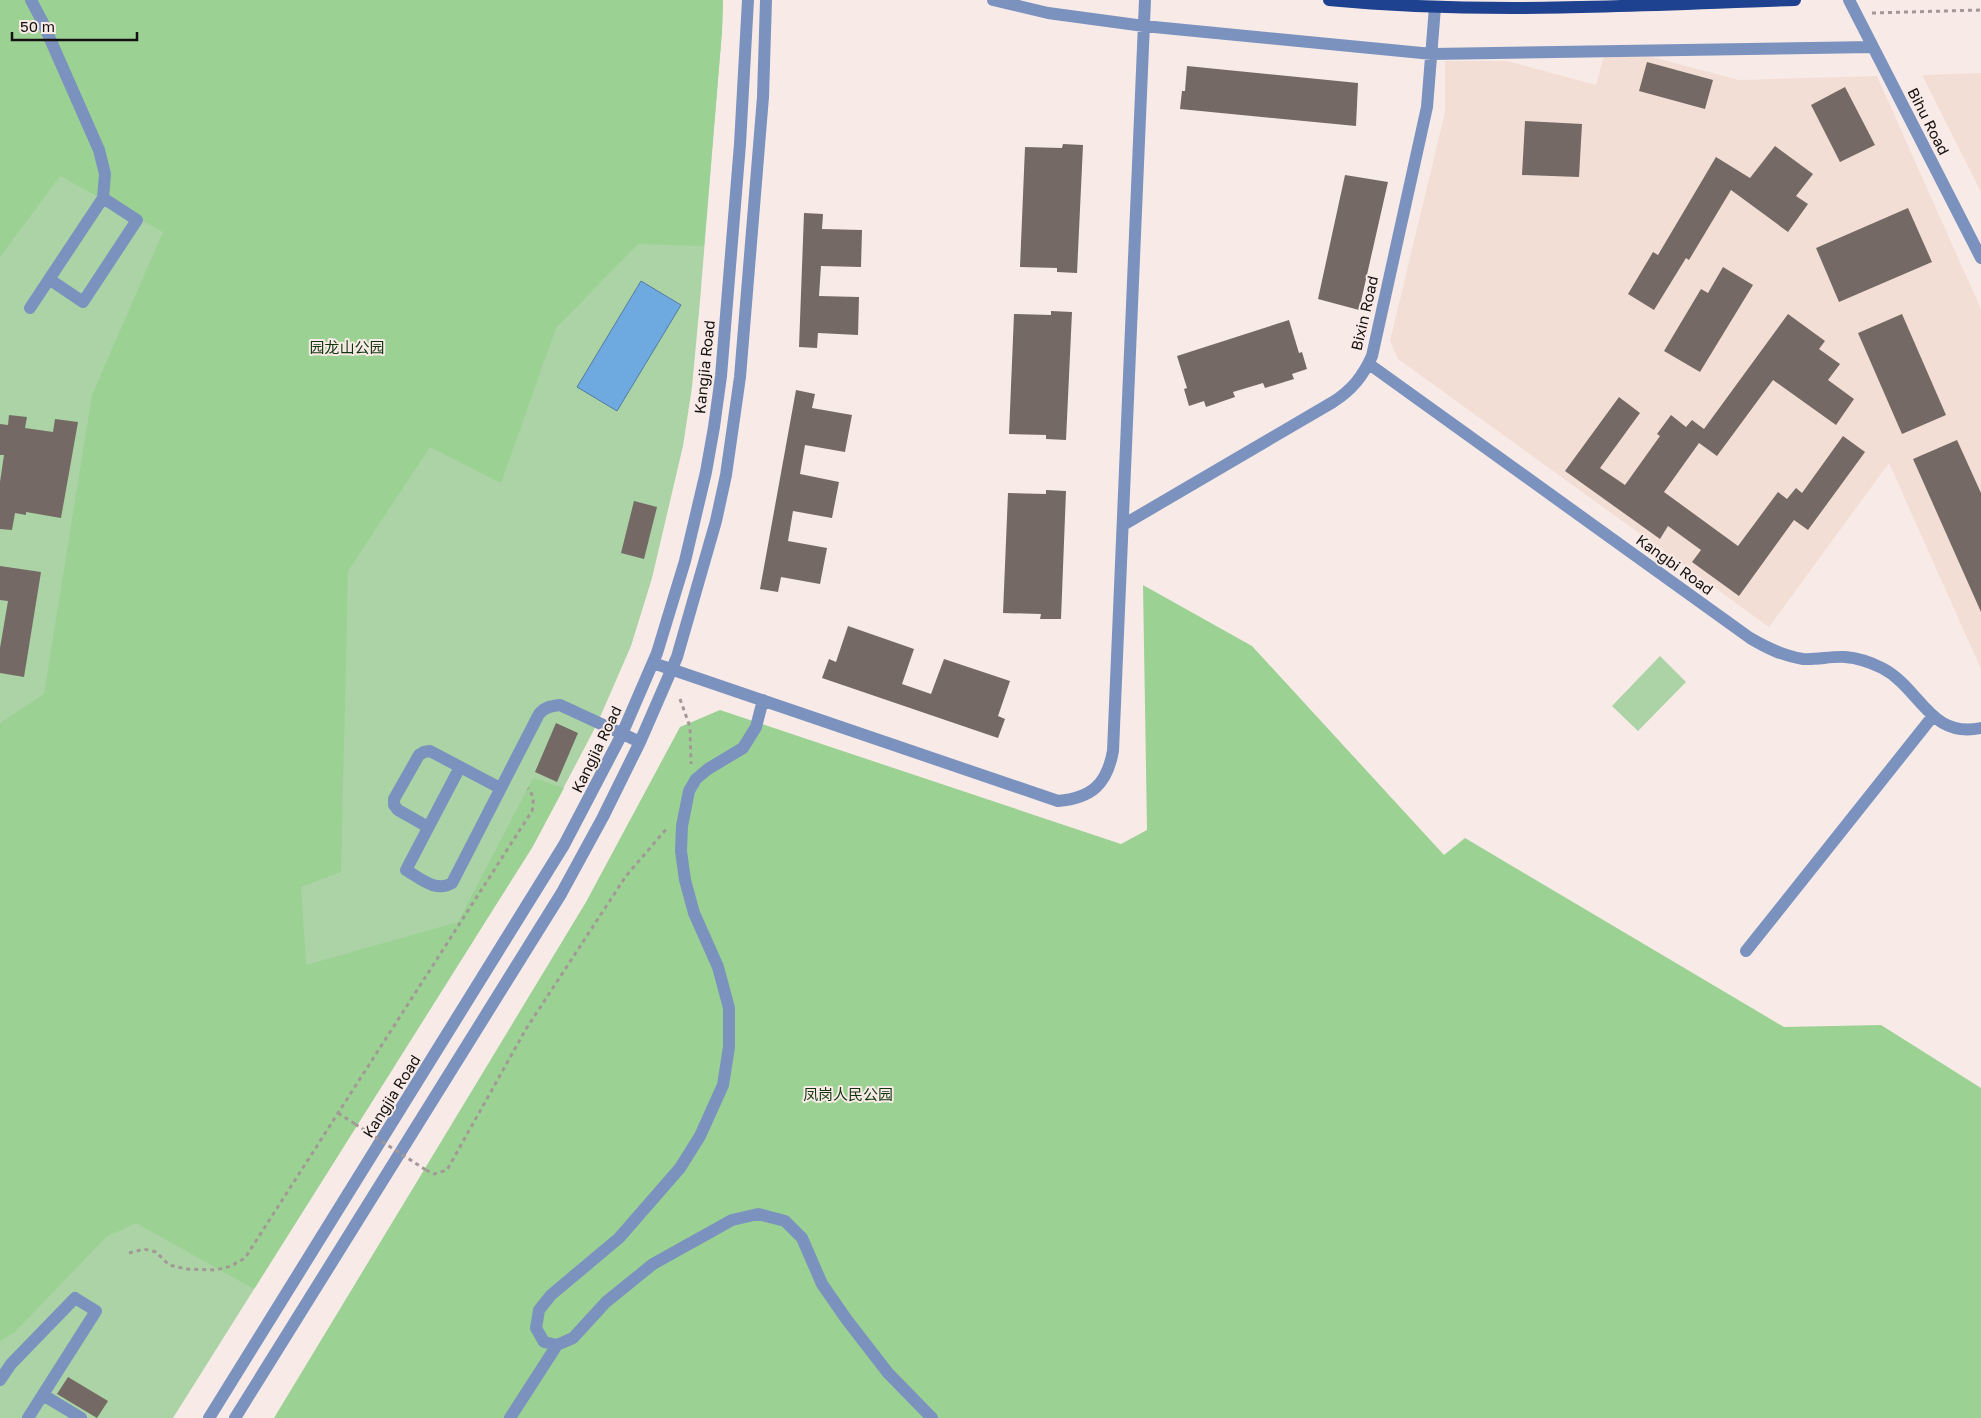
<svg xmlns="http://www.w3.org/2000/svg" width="1981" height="1418" viewBox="0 0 1981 1418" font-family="'Golos Text','Noto Sans SC',sans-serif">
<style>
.built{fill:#f3ded6}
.green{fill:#abd3a5}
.forest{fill:#9cd194}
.water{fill:#6ea9e0;stroke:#537ba2}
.building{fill:#746965}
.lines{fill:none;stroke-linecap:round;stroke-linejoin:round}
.path{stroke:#a29895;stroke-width:3;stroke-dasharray:4 4;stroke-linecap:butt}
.minor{stroke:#7b92bf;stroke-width:12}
.major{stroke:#1e4190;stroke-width:12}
.path-bridge{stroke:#a29895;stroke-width:3;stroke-dasharray:4 4;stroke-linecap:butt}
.labels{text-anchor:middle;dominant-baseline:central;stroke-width:4;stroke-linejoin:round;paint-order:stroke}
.street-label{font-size:15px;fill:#151110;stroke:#f8ebe7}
.park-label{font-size:15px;fill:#10340b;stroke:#f8ebe7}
</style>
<rect width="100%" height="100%" fill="#f8ebe7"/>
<!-- built -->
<path class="built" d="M1607,45L1739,80L1877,76L1981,309V669L1889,463L1769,627L1398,359L1390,341L1445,112V61H1507L1596,85Z
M1981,73V192L1922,75Z"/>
<!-- green -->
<path class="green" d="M0,0H723L722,31L700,301L692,387L683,446L652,578L631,646L597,724L533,846L173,1418H0Z
M1660,656L1686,682L1638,731L1612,706Z"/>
<!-- forest -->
<path class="forest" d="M0,0H723L722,31L704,246L638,244L556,328L501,483L430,447L348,571L341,872L301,887L306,965L458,922L533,778L564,788L533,846L254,1289L136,1223L106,1237L15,1332L0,1341V723L44,694L92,395L163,232L60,176L0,257Z
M1143,585L1252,646L1444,855L1465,838L1784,1027L1881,1025L1981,1088V1418H274L586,902L680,727L720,710L1121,844L1147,830Z"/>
<!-- water -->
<path class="water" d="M641,281L681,305L617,411L577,387Z"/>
<!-- building -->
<path class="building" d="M1647,62L1713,80L1705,109L1639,91Z
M1187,66L1358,83L1356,126L1180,109L1182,91H1185Z
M1845,87L1875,145L1840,162L1811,105Z
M1525,121L1582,124L1579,177L1522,175Z
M1063,144L1083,145L1077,273L1057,272V268L1020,267L1025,147L1062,148Z
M1775,146L1813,174L1796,196L1808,204L1788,232L1731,190L1689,260L1686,258L1654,310L1628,294L1653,252L1658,255L1716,157L1750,178Z
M1345,175L1388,182L1359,310L1318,299Z
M1908,208L1932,262L1839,302L1816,248Z
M804,213L823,214L822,229L862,230L861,267L821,266L819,296L859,297L858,335L818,333L817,348L799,347Z
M1723,267L1753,285L1700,372L1664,351L1701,289L1708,293Z
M1051,311L1072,312L1066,440L1046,439V435L1009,434L1014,314L1051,315Z
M1788,314L1825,341L1819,349L1840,364L1828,380L1854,399L1836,425L1773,380L1717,456L1699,443L1664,492L1738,546L1778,492L1787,499L1796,488L1802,493L1843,436L1865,452L1808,530L1794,520L1739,596L1692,562L1701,550L1668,526L1660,539L1565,471L1619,397L1640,413L1600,468L1625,485L1660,436L1657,434L1671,415L1686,427L1692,420L1704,429Z
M1902,314L1946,415L1902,434L1858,333Z
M1289,320L1299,353L1302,352L1307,369L1292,374L1294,379L1265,388L1263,383L1233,392L1235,397L1206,407L1204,401L1189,406L1184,389L1187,388L1177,356Z
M796,390L815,394L812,408L852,415L845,452L805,445L800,474L839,482L832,518L793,511L788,541L827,548L820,584L781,577L778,592L760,589Z
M9,415L27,417L25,428L53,432L55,419L78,422L61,518L26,512V515L15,513L12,530L0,529V482L4,455H0V424L8,425Z
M1957,440L1981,493V612L1913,459Z
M1046,490L1066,491L1061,619H1040L1041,614L1003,613L1008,493L1046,494Z
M634,501L657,507L644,559L621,553Z
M0,566L41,572L24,677L0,673V648L8,601L0,600Z
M848,626L914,649L902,684L931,694L944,659L1010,681L998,716L1005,719L998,738L822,678L829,659L836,662Z
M556,723L578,733L557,782L535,772Z
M68,1377L108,1401L97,1418L57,1394Z"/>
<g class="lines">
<!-- path -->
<path class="path" d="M1872,13L1981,10
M680,699L690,727L691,764
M338,1113L355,1124
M426,1170L434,1174L447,1170L526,1029L626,876L668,827
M129,1253L144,1249L156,1252L169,1265L186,1269L216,1270L231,1266L245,1258L532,811C534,801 534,796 528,788"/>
<!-- minor -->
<path class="minor" d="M993,0L1048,13L1144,26L1432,54L1873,47
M1849,0L1981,258
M49,279L83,302L137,220L103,198
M30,308L103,198L105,174L99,150L43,23L31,0
M1369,364L1750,638C1767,648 1783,656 1803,659C1817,660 1831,656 1845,657C1858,658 1870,662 1882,668C1921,688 1929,739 1981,728
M1123,525L1333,402C1352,390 1363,376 1372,356L1427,107L1435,7
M653,663L1058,801C1092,798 1107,784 1113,751L1145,0
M460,767L406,870C420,878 436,893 452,883L539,714C545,707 551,706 560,705L640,742
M428,827L398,810L394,805V799L419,755L424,752L430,751L500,788
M1746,951L1933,716
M557,1345L544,1342L536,1328L539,1310L551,1295L619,1238L680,1168L700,1136L723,1085L729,1047V1008L718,967L694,913L685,880L681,851L682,826L689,791L696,779L708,769L743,748L756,727L763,700
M0,1380L11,1364L75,1298L96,1311L28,1418
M43,1395L81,1418
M209,1418L564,845L622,734L657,653L685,561L706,472L714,427L721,376L740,144L748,0
M235,1418L561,894L603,817L640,742L677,657L716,521L726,475L740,377L763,97L766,0
M510,1418L557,1345L573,1338L606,1302L653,1264L732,1220L758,1214L785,1221L802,1238L822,1284L847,1320L888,1373L932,1418"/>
<!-- major -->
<path class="major" d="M1329,0C1484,15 1640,5 1795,0"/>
<!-- path-bridge -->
<path class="path-bridge" d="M355,1124L426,1170"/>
</g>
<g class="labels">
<!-- street labels -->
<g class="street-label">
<text transform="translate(1929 121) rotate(63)">Bihu Road</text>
<text transform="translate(1364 313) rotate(-77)">Bixin Road</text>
<text transform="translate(704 367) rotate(-84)">Kangjia Road</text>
<text transform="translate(1675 564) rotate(36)">Kangbi Road</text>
<text transform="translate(596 749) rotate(-64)">Kangjia Road</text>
<text transform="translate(391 1096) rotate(-58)">Kangjia Road</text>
</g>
<!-- park labels -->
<g class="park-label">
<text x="347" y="347">园龙山公园</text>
<text x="848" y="1094">凤岗人民公园</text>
</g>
</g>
<!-- scale -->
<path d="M12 32v8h125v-8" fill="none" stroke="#151110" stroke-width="2.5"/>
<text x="20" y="32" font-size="15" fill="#151110" stroke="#f8ebe7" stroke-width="4" paint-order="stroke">50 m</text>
</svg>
